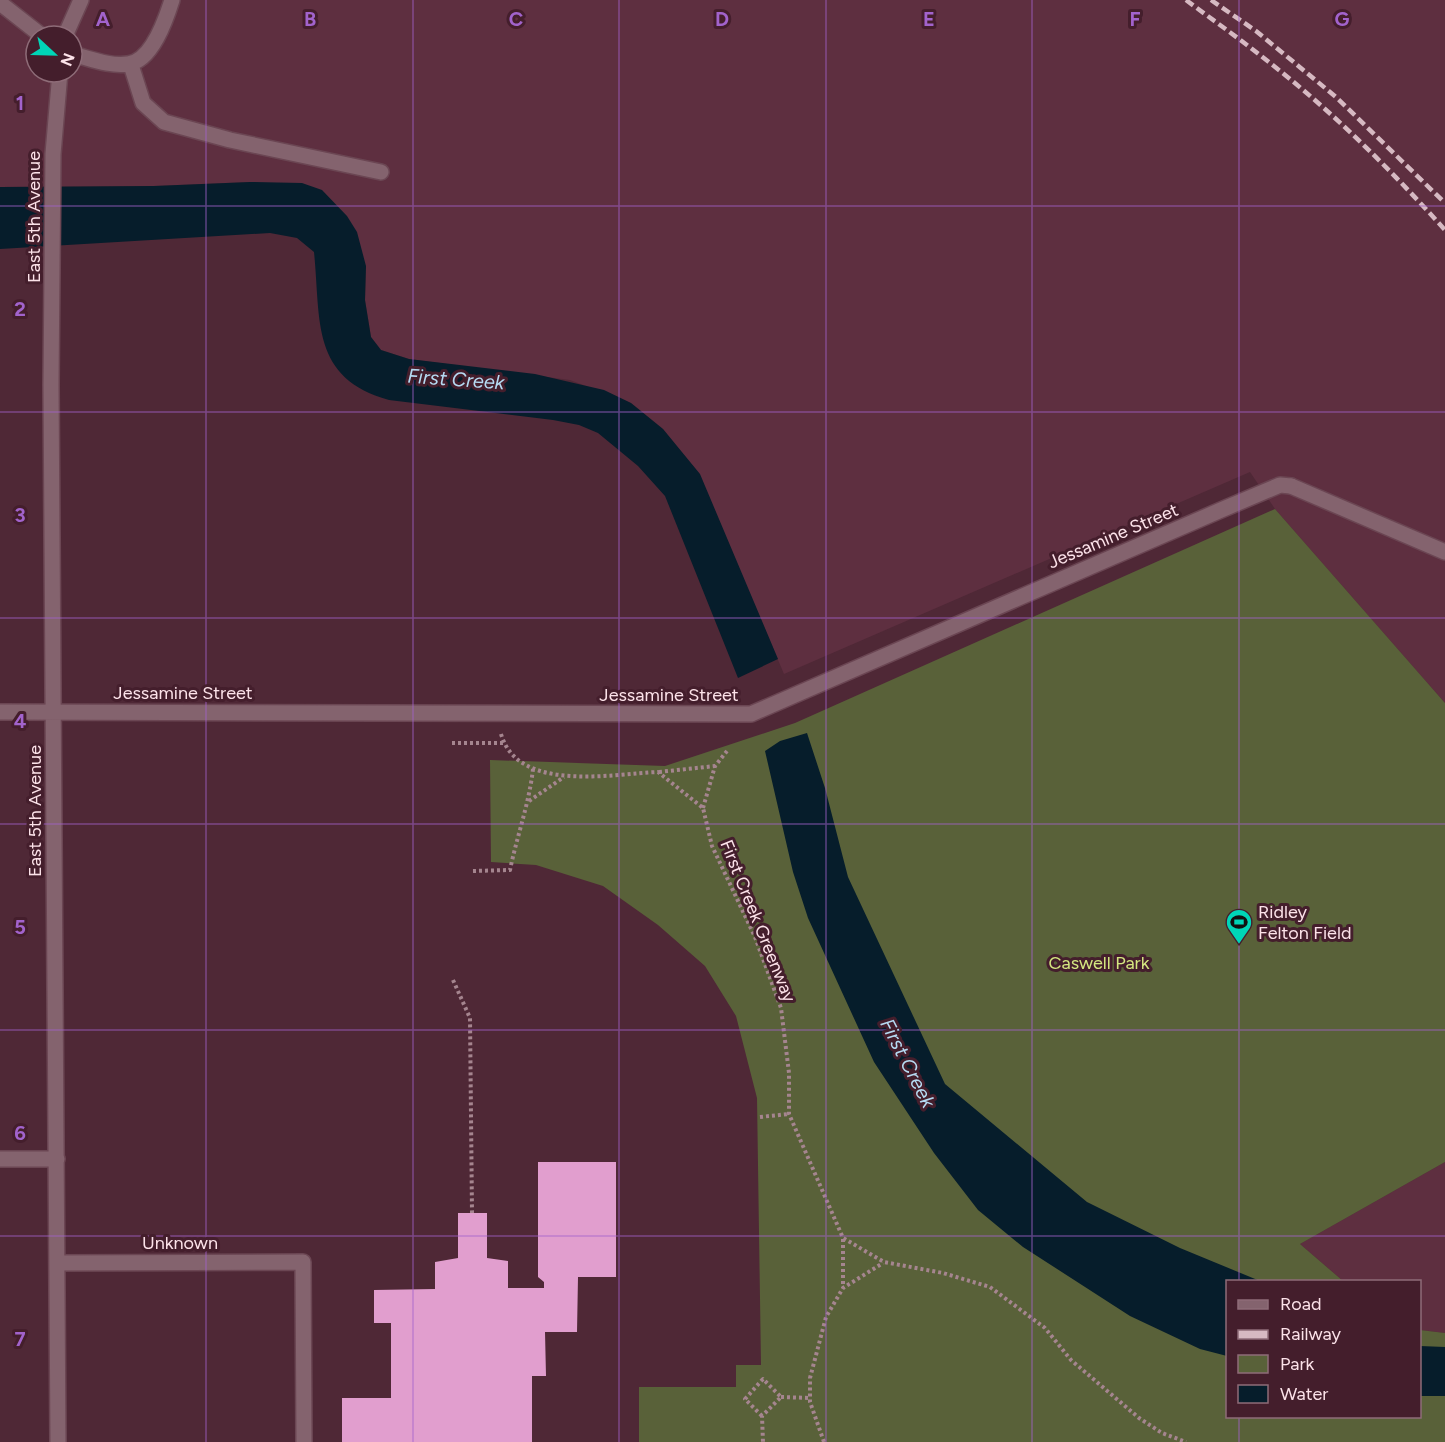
<svg xmlns="http://www.w3.org/2000/svg" width="1445" height="1442" viewBox="0 0 1445 1442" font-family="Figtree,sans-serif">
<style>
.built{fill:#5e2f40;fill-rule:evenodd}
.green{fill:#596139}
.water{fill:#061d2b}
.building{fill:#e19ece}
.lines{fill:none;stroke-linecap:round;stroke-linejoin:round}
.lane-casing{stroke:#6b4653;stroke-width:18}
.street-casing{stroke:#6b4653;stroke-width:18}
.path{stroke:#a5858f;stroke-width:4;stroke-dasharray:3 3;stroke-linecap:butt}
.lane{stroke:#84636e;stroke-width:15}
.street{stroke:#84636e;stroke-width:15}
.rail{stroke:#d6b9c2;stroke-width:4.5;stroke-dasharray:9 4.5;stroke-linecap:butt}
.grid{fill:none;stroke:#a263cc;stroke-width:1.5;stroke-opacity:0.55}
.labels{text-anchor:middle;dominant-baseline:central;stroke-width:6;stroke-linejoin:round;paint-order:stroke}
.street-label{font-size:18px;fill:#fce2e9;stroke:#441e2c}
.poi-label{font-size:18px;fill:#fce2e9;stroke:#441e2c;text-anchor:start}
.park-label{font-size:18px;fill:#d4e780;stroke:#441e2c}
.water-label{font-size:20px;font-style:italic;fill:#b5daf2;stroke:#441e2c}
.grid-label{font-size:20px;text-anchor:middle;font-weight:bold;fill:#a263cc;stroke:#441e2c;stroke-width:6;stroke-linejoin:round;paint-order:stroke}
</style>
<rect width="100%" height="100%" fill="#4f2836"/>
<!-- built -->
<path class="built" d="M0,0H1445V703L1275,509L1250,472L784,674L699,474L663,429L631,403L570,380L409,359L381,350L371,337L365,300L366,266L250,182L154,186L0,187ZM36,36H72V72H36Z
M1445,1162V1333L1420,1330V1282L1343,1281L1300,1244Z"/>
<!-- green -->
<path class="green" d="M1275,509L1445,703V1162L1300,1244L1343,1281L1228,1282V1416H1420V1330L1445,1333V1442H639V1387H736V1365H761L757,1098L736,1016L705,966L658,925L603,886L536,865L491,862L490,760L665,766L795,723Z"/>
<!-- water -->
<path class="water" d="M250,182L302,183L322,190L347,216L357,232L366,266L365,300L371,337L381,350L409,359L535,374L604,390L631,403L663,429L700,474L778,659L738,678L665,496L638,466L598,433L579,425L553,420L389,400C310,378 321,320 314,252L297,238L270,233L0,249V187L154,186Z
M807,733L825,788L848,877L945,1084L1087,1202L1180,1248L1260,1281L1228,1282L1227,1356L1200,1349L1130,1316L1023,1247L978,1210L934,1153L874,1062L808,918L793,872L765,751L780,741Z
M1420,1346L1445,1347V1396H1420Z"/>
<!-- building -->
<path class="building" d="M538,1162H616V1277H578L577,1332H545L546,1376H532V1442H342V1398H391V1323H374V1290L435,1289V1262L458,1258V1213H487V1258L508,1261V1288H544V1282L538,1277Z"/>
<g class="lines">
<!-- lane casing -->
<g class="lane-casing">
<path id="lane" d="M0,3L42,36
M72,54C89,58 110,67 128,64C152,61 166,19 172,0
M131,65L143,103L164,122L230,140L381,172
M1291,486L1445,552"/>
</g>
<!-- street casing -->
<g class="street-casing">
<path id="street" d="M65,36L81,0
M0,712L751,714L1221,510L1280,485L1291,486
M0,1159H57
M58,1263L303,1262L304,1442
M58,1442L51,385L53,154L60,72"/>
</g>
<!-- path -->
<path class="path" d="M501,734C518,793 611,774 658,772L703,808L712,846L755,937L781,1008L789,1073V1114L843,1238L884,1262L943,1273L990,1287L1045,1328L1071,1360L1139,1418L1162,1433L1186,1442
M452,743H504
M659,772L715,766
M529,801L564,777
M703,808L715,766L727,751
M473,871L510,870C517,836 529,804 533,769
M453,980L470,1018L472,1213
M760,1117L789,1114
M843,1239V1288
M781,1397L810,1398
M762,1416L745,1399L763,1379L781,1397L762,1416L763,1442
M824,1442L810,1402V1378L826,1317L843,1288L883,1263"/>
<!-- lane -->
<use href="#lane" class="lane"/>
<!-- street -->
<use href="#street" class="street"/>
<!-- rail -->
<path class="rail" d="M1186,0C1214,21 1243,41 1270,63C1334,113 1391,170 1445,230
M1211,0L1256,31L1336,97L1445,203"/>
</g>
<!-- grid -->
<path class="grid" d="M206,0V1442M413,0V1442M619,0V1442M826,0V1442M1032,0V1442M1239,0V1282M0,206H1445M0,412H1445M0,618H1445M0,824H1445M0,1030H1445M0,1236H1445M1239,1416V1442"/>
<!-- icons -->
<defs>
<g id="stadium-pin" transform="scale(1.35)"><path d="M0 17L-7.5 6A9.5 9.5 0 1 1 7.5 6Z" fill="#00d5b7" stroke="#441e2c"/><path d="M0-5a6.5 5 0 1 0 0 10a6.5 5 0 1 0 0-10ZM-3.5-1.8h7v3.6h-7Z" fill="#111"/></g>
</defs>
<g fill-rule="evenodd">
<use href="#stadium-pin" x="1239" y="922"/>
</g>
<g class="labels">
<!-- street labels -->
<g class="street-label">
<text transform="translate(34 217) rotate(-90)">East 5th Avenue</text>
<text transform="translate(1113 536) rotate(-23)">Jessamine Street</text>
<text x="183" y="693">Jessamine Street</text>
<text x="669" y="695">Jessamine Street</text>
<text transform="translate(35 811) rotate(-90)">East 5th Avenue</text>
<text transform="translate(758 921) rotate(68)">First Creek Greenway</text>
<text x="180" y="1243">Unknown</text>
</g>
<!-- poi labels -->
<g class="poi-label">
<text x="1258" y="912">Ridley<tspan x="1258" dy="21">Felton Field</tspan></text>
</g>
<!-- park labels -->
<g class="park-label">
<text x="1099" y="963">Caswell Park</text>
</g>
<!-- water labels -->
<g class="water-label">
<text transform="translate(456 379) rotate(4)">First Creek</text>
<text transform="translate(908 1063) rotate(63)">First Creek</text>
</g>
</g>
<g class="grid-label">
<text x="103" y="26">A</text>
<text x="310" y="26">B</text>
<text x="516" y="26">C</text>
<text x="722" y="26">D</text>
<text x="929" y="26">E</text>
<text x="1135" y="26">F</text>
<text x="1342" y="26">G</text>
<text x="20" y="110">1</text>
<text x="20" y="316">2</text>
<text x="20" y="522">3</text>
<text x="20" y="728">4</text>
<text x="20" y="934">5</text>
<text x="20" y="1140">6</text>
<text x="20" y="1346">7</text>
</g>
<!-- legend -->
<rect x="1226" y="1280" width="195" height="138" fill="#441e2c" stroke="#8e6c78" stroke-width="1.5"/>
<rect x="1238" y="1300" width="30" height="9" fill="#84636e" stroke="#8e6c78" stroke-width="1.5"/>
<text x="1280" y="1310" font-size="18" fill="#fce2e9">Road</text>
<rect x="1238" y="1330" width="30" height="9" fill="#d6b9c2" stroke="#8e6c78" stroke-width="1.5"/>
<text x="1280" y="1340" font-size="18" fill="#fce2e9">Railway</text>
<rect x="1238" y="1355" width="30" height="18" fill="#596139" stroke="#8e6c78" stroke-width="1.5"/>
<text x="1280" y="1370" font-size="18" fill="#fce2e9">Park</text>
<rect x="1238" y="1385" width="30" height="18" fill="#061d2b" stroke="#8e6c78" stroke-width="1.5"/>
<text x="1280" y="1400" font-size="18" fill="#fce2e9">Water</text>
<!-- north arrow -->
<g transform="translate(54 54) rotate(112)"><circle r="28" fill="#441e2c" stroke="#8e6c78" stroke-width="1.5"/>
<path d="M0-4.5L10 22L0 15L-10 22Z" fill="#00d5b7"/>
<text y="-9" font-size="16" font-weight="bold" text-anchor="middle" fill="#fce2e9">N</text>
</g>
</svg>
